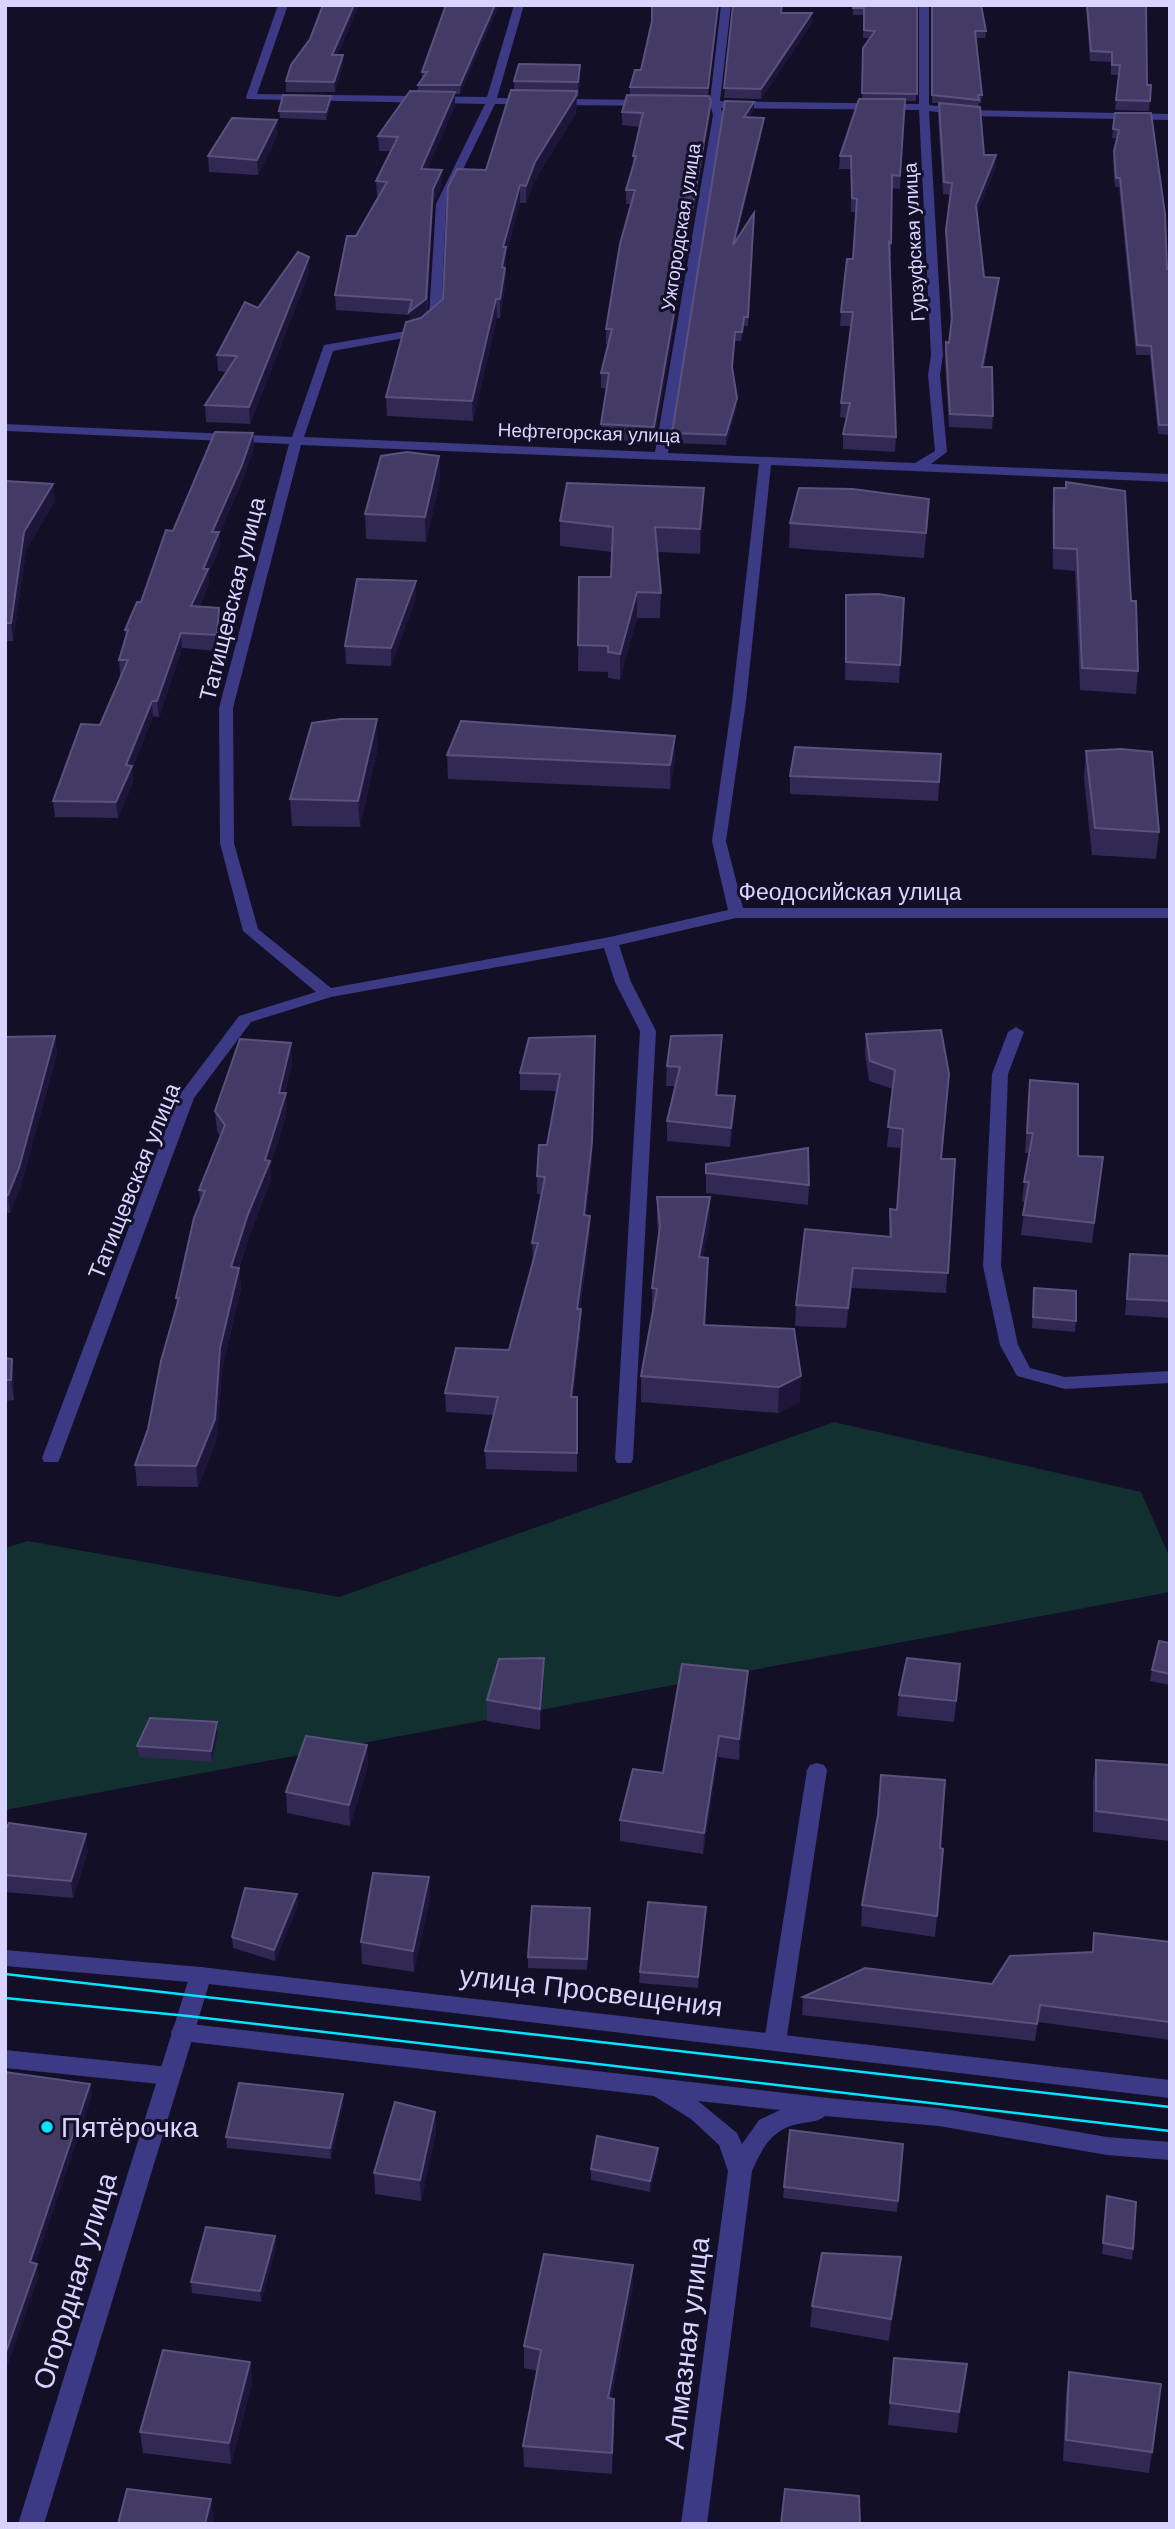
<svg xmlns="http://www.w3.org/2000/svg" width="1175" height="2529" viewBox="0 0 1175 2529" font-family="Arial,sans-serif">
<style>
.green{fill:#12302f}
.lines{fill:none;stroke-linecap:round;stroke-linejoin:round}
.minor{fill:#3d3a85;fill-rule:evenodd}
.tertiary{fill:#3d3a85;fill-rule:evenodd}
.tram{stroke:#00e5ff;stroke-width:2.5}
.wall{fill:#312854}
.shaded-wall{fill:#1d163a}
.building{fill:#433a66;stroke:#5a527e;stroke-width:2}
.poi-dot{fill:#00e5ff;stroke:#130f26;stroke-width:2.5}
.labels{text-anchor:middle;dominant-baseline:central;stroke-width:6;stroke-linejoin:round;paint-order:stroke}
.far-street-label{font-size:19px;fill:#d9d4ff;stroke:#130f26}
.street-label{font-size:23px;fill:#d9d4ff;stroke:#130f26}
.near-street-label{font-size:28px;fill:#d9d4ff;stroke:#130f26}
.near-poi-label{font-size:28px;fill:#d9d4ff;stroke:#130f26;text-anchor:start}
</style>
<rect width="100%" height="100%" fill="#130f26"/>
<!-- green -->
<path class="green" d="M834,1422L1141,1492L1170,1558V1592L5,1810V1548L28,1541L339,1597Z"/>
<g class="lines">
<!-- minor -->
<path class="minor" d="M278,5H288L257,94L487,97L514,5H524L497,98L649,100L654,103L649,106L495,104L446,204L441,317L420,335L333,351L304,437L655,452L713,115L711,107H687L682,104L687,101H710L721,5H731L720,101L919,104V5H929V105L971,110L1170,114V120L971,116L929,111L943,355L940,375L947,452L931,464L1170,474V482L771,465L746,702L726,841L743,908H1170V918H736L619,945L631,982L656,1031L633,1459L631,1463H617L615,1459L640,1031L615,982L604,948L331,997L251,1022L194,1098L60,1458L58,1462H44L42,1458L178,1097L239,1016L316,992L243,931L220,843L219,708L289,444L7,431L5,424L292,437L324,345L412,330L429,316L436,204L485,104L247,99L246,97ZM721,108L919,110L931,355L928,375L935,451L915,463L668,453L723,115ZM301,445L759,464L732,702L712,841L728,910L610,937L331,988L258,929L234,843L233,708Z
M1016,1027L1024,1032L1008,1074L1001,1266L1018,1345L1030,1368L1065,1377L1170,1371V1383L1065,1389L1017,1376L1000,1345L983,1266L992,1074L1008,1032Z
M817,1763L824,1765L827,1770L786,2042L783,2048L775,2051L767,2048L764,2042L807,1770L810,1765Z
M5,1950L201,1967L209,1969L212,1975L209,1981L201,1983L5,1966Z
M182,2023L837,2099L939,2108L1107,2137L1170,2142V2160L1107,2155L939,2126L825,2116C818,2122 808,2122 798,2124C772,2129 762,2148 752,2171L707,2524H681L728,2171L719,2145L691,2119L654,2096L182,2041L174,2038L171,2032L174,2026ZM698,2101L780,2110L759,2120L742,2144L737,2133Z
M5,2050L169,2067L177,2070L180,2076L177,2082L169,2085L5,2068Z"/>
<!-- tertiary -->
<path class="tertiary" d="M201,1967L1170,2080V2098L209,1984L44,2524H18L190,1975L193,1969Z"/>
<!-- tram -->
<path class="tram" d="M5,1974L1170,2107
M5,1998L188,2016L1170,2131"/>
</g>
<!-- wall -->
<path class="wall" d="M359,5L337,55H343V66L335,92H286V81Z
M446,5H499L460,94H455V106L427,169L442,185L433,204L427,314L443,299L514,90V81L580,80L578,97L577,96L576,113L535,180L526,203H520L506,255L505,286L500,318H497L473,421L387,416L386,397L410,321L409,315L336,310L335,295L356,236L379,196H377L376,181L391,151H379L378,136L418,91V85L422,80V72Z
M651,5H719L708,96L711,101L710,115L654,442L601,440V424L607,388H601V373L608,344H606V329L631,204H626V190L633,166V156L640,127L622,125V112L630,95V87L641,70L652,21Z
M733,5H782L781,13L812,23L761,99L724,98Z
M917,5L916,101H904L900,189L892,188L891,243V256H890L896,437L895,452L843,449V434L847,418L840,417L841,403L851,326H840L841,312L853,259L856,212H851V169H839L840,156L862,99L863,48L870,38H863L864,15H853V8Z
M932,5L986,31L985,38H976L982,95L981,103H979L978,107L984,155L996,167L977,213L984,277L998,290L984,367L993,416L992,429L949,427L945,361L946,342L949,343L951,328L946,242L951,195L943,194L938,115L939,103H932Z
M1086,5H1146L1147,85H1151L1149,111L1115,110L1119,75H1111V62L1090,61Z
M331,96V103L326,120L280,118L279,111Z
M725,101L754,102V110L749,117L763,126L736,240L754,213L748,326H744L741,341H735L732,369L737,407L726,445L672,443V433Z
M1115,113L1167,269H1170V435L1158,434L1150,355H1136L1119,187H1115L1113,160L1117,138H1112Z
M278,134L258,175L209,172L208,156Z
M309,257V273L250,424L206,422L205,405L227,372L218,371L217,355L258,308Z
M253,433L254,448L243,479L219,534L220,547L209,573V584L199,607L220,624L218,651L182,648L159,717L153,716L132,769L133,782L118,818L55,817L53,801L100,725L122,675H120L119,660L126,638L125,630L141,602L173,531Z
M439,456L440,480L426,542L366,539L365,514Z
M5,481L55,501L26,550L13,641H5Z
M704,488L703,513L700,554L657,552L661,593L660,618H637L620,680L608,678V672L578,671L579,577H611L612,552L560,546V521Z
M1054,488L1131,601L1138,671L1136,694L1080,690L1075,571L1053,569L1052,509Z
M929,499L924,558L789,548L790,523Z
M846,595L904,598L899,683L845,680Z
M416,598L391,666L346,664L345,646Z
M675,736V760L670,789L448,779L447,755Z
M378,746L360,827L292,826L290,799Z
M1086,751L1159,832L1156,859L1092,855L1084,778Z
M941,754L938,801L790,794V776Z
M941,1030L942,1159H955L946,1293L852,1288L846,1328L795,1326L796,1305L889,1237L890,1209L897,1210L901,1148L887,1147L893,1089L869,1081L865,1054L866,1034Z
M55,1036L57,1053L21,1186L10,1213L5,1212V1037Z
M595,1036L592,1160L586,1215L590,1233L580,1309H581V1327L573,1397H577V1472L486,1469L485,1451L494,1415L446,1412L445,1393L509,1350L534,1261H533L532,1243L541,1194H537V1176L547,1145L556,1091L520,1090V1073Z
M721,1055L718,1095L734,1116L730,1147L667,1141V1121L676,1086H666L667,1066Z
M292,1063L285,1093L287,1112L270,1167L271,1180L250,1234L239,1268L241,1288L222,1369L217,1439L198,1487L137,1486L135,1465L148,1429L177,1307L176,1298L200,1203L199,1190L220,1136L217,1131L215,1111Z
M1030,1080L1078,1156L1103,1157L1092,1243L1021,1235L1025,1202H1022L1024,1182L1029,1153H1025Z
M706,1164L809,1185L808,1205L706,1193Z
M657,1197H710V1223L703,1257L708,1258L705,1325L800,1402L778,1413L641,1402V1376L652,1314V1288L659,1239L657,1223Z
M1130,1254L1170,1256V1318L1125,1315Z
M1034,1288L1076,1321L1075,1332L1032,1328Z
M5,1358L14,1379V1400L5,1401Z
M1170,1643V1685L1150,1681L1152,1670Z
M544,1679L540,1730L487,1721V1700Z
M958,1685L954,1722L897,1716L899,1695Z
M747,1692L739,1760L718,1757L703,1854L620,1841V1820L663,1773Z
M217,1722L218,1733L212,1762L139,1757L137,1746Z
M367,1745L368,1766L350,1826L287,1813L286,1792Z
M1096,1760L1170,1765V1841L1093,1832V1781Z
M5,1831L88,1851L73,1898L5,1892Z
M943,1849L935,1937L861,1926L862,1905Z
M429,1877L430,1899L414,1972L362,1964L361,1942Z
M297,1894L298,1905L275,1961L233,1948L232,1937Z
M706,1907L698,1988L639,1983L640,1972Z
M590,1919L587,1970L528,1968V1957Z
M1094,1933L1170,1942V2040L1038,2022L1035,2041L802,2015L803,1997L992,1984L1092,1952Z
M343,2094V2105L331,2159L227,2148L226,2137Z
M435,2112L436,2133L421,2201L375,2194L374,2173Z
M903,2144L897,2212L783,2198L784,2187Z
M658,2148V2158L650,2192L591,2180V2169Z
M1107,2196L1133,2249L1132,2260L1102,2254Z
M275,2236L276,2246L261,2302L192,2293L191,2282Z
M633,2265V2286L611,2398L614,2399L612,2474L524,2467L523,2446L537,2371L524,2368V2346Z
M899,2279L889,2341L810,2327L812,2306Z
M894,2358L965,2385L957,2433L888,2425Z
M250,2362L252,2383L231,2464L143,2453L140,2432Z
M1069,2372L1152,2452L1149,2473L1063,2461L1066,2393Z"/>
<!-- shaded-wall -->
<path class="shaded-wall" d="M354,5H359L332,65V55Z
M495,5H499L460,94V85Z
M718,5H719L708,98V88Z
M812,13V23L761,99V89Z
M343,55V66L335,92L334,82Z
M580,65V80L578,97V82Z
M577,91L576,113L535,180L526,203V186L535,162Z
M455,92V106L421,184V169Z
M331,96V103L326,120V112Z
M711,101L710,115L654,442V427Z
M754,102V110L744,125V117Z
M764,118L763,126L733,254V245Z
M277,120L278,134L258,175L257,160Z
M996,155V167L975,218L976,205Z
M442,170V185L433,204L426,315L410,328L409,312L426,299L433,189Z
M520,185V203L506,255L505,286L500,318V299L503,247Z
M309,257V273L250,424L249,407Z
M999,278L998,290L981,380L982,367Z
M496,299L497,318L473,421L472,401Z
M737,398V407L726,445V435Z
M253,433L254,448L243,479L219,534L220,547L209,573V584L192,621L191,606L203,569L212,532Z
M439,456L440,480L426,542L425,517Z
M53,484L55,501L26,550L13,641L11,623L24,532Z
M704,488L703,513L700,554V529Z
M416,581V598L391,666V648Z
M637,592V618L620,680V654Z
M219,608L220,624L218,651L217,635Z
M181,633L182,648L159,717L157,701Z
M152,701L153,716L132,769L133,782L118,818L116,802L126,765Z
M377,719L378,746L360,827L358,801Z
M675,736V760L670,789V765Z
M722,1035L721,1055L716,1114V1095Z
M55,1036L57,1053L21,1186L10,1213L8,1195Z
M291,1043L292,1063L280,1111L286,1093L287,1112L270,1167L271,1180L250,1234L232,1287L231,1267L265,1160L279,1093Z
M594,1053L592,1160L584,1233V1215Z
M735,1096L734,1116L730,1147L731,1128Z
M710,1197V1223L698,1283L699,1257Z
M590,1216V1233L577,1327V1309Z
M708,1258V1283L704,1351V1325Z
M239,1268L241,1288L222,1369L217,1439L198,1487L196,1466L220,1348Z
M853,1268L852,1288L846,1328L848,1308Z
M581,1309V1327L571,1416V1397Z
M12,1359L14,1379V1400L11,1380Z
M801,1376L800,1402L778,1413L779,1387Z
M544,1658V1679L540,1730V1709Z
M748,1671L747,1692L739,1760V1739Z
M217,1722L218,1733L212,1762L211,1751Z
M719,1736L718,1757L703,1854L704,1833Z
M367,1745L368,1766L350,1826L349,1805Z
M86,1834L88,1851L73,1898L71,1881Z
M429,1877L430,1899L414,1972L413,1951Z
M297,1894L298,1905L275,1961L274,1950Z
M706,1907V1917L698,1988V1977Z
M90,2084L92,2096L32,2275L30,2262Z
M343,2094V2105L331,2159L330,2148Z
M435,2112L436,2133L421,2201L420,2180Z
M658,2148V2158L650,2192V2181Z
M275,2236L276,2246L261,2302L260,2291Z
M901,2257L899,2279L889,2341L891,2319Z
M37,2264L39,2276L5,2373V2355Z
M633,2265V2286L608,2419V2398Z
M250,2362L252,2383L231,2464L229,2443Z
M967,2364L965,2385L957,2433L959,2412Z
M211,2499L214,2520L213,2524H205Z"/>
<!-- building -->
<path class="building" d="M323,5H354L332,55H343L334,82L286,81L291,65L310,39Z
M446,5H495L460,85H418L427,72H422Z
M652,5H718L708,88L630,87L635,70H641L652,21Z
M733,5H782L781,13H812L761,89L724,88Z
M854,5H917V94L862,93L863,48L875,31L864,30V8H853Z
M932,5H981L986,31H975L982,95H978L979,100L932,95Z
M1087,5H1146L1147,85H1151L1150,101L1116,100L1120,65H1112V52L1091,51Z
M519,64L580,65L578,82L514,81Z
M511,90L577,91L576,96L535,162L526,186L520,185L503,247H506L502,267L505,268L500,299H496L472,401L386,397L406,322L421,318L443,299L448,187L457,169L486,170Z
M410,91L455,92L421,169L442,170L433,189L426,299L409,312L412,300L335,295L347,236H356L387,182L376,181L398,137L378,136Z
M283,95L331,96L326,112L279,111Z
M627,95L709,96L711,101L654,427L601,424L609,373H601L612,329H606L620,244L635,190H626L636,156H633L643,113L622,112Z
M859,99H905L900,176L892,175L891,243L889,242L896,437L843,434L850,403H841L853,312H841L847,259H853L857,199L852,198L851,156H840Z
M725,101L754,102L744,117L764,118L733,245L754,213L748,317H744L742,332H735L732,367L737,398L726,435L672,433Z
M939,103L980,107L984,155H996L976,205L984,277L999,278L982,367H992L993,416L950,414L946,349V342L949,343L952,318L946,230L952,183L944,182Z
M1115,113H1151L1165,214L1167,269H1170V425H1159L1151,346L1137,345L1120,178H1116L1114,151L1119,130L1113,129Z
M232,118L277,120L257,160L208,156Z
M298,252L309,257L249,407L205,405L237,356L217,355L245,302L258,308Z
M215,432L253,433L242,465L212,532H219L203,569H208L191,606L219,608L217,635L181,633L157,701H152L126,765L132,766L116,802L53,801L81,724L100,725L128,660H119L128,630H125L137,602H141L166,530L173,531Z
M407,452L439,456L425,517L365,514L381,456Z
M5,481L53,484L24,532L11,623H5Z
M1066,482L1125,491L1131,601H1136L1138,671L1082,668L1077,549L1054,548V488H1066Z
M567,483L704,488L700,529L655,527L661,593L637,592L620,654L608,652V646L578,645L579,577H611L613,527L560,521Z
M799,488L853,489L929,499L926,533L790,523Z
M357,579L416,581L391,648L345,646Z
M878,594L904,598L900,665L846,662V595Z
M340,719H377L358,801L290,799L312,723Z
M461,721L675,736L670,765L447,755Z
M795,747L941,754L939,782L790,776Z
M1121,749L1152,752L1159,832L1095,828L1086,751Z
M941,1030L949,1074L941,1159H955L948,1273L853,1268L848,1308L796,1305L805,1229L891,1237L890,1209L897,1210L903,1129L888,1127L895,1070L870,1061L866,1034Z
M722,1035L716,1095L735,1096L731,1128L667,1121L680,1067L667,1066L671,1036Z
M55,1036L19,1168L8,1195H5V1037Z
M595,1036L592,1142L584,1215L590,1216L577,1309H581L571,1397H577V1453L485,1451L498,1397L445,1393L456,1348L509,1350L538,1243H532L545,1177L537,1176L539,1145H547L560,1074L520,1073L529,1038Z
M240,1039L291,1043L279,1093H286L265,1160L270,1161L248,1214L231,1267L239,1268L220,1348L215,1419L196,1466L135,1465L148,1429L161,1361L179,1298H176L194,1218L205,1191L199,1190L225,1125L215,1111Z
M1030,1080L1078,1084V1156L1103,1157L1094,1223L1023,1215L1029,1182H1024L1033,1133H1027Z
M808,1148L809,1185L706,1173V1164Z
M657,1197H710L699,1257L708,1258L704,1325L794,1329L801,1376L779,1387L641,1376L657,1289L652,1288L660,1226Z
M1130,1254L1170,1256V1301L1127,1299Z
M1034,1288L1076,1291V1321L1033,1317Z
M5,1358L12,1359L11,1380H5Z
M1159,1641L1170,1643V1674L1152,1670Z
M544,1658L540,1709L487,1700L499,1659Z
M907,1658L960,1664L956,1701L899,1695Z
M682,1664L748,1671L739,1739L719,1736L704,1833L620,1820L633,1769L663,1773Z
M150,1718L217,1722L211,1751L137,1746Z
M306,1736L367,1745L349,1805L286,1792Z
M1096,1760L1170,1765V1820L1096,1811Z
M881,1775L945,1780L940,1848L943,1849L937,1916L862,1905L878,1815Z
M9,1823L86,1834L71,1881L5,1875V1831Z
M373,1873L429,1877L413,1951L361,1942Z
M245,1888L297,1894L274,1950L232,1937Z
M648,1902L706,1907L698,1977L640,1972Z
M532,1906L590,1908L587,1959L528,1957Z
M1094,1933L1170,1942V2022L1040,2005L1037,2024L803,1997L865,1968L992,1984L1010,1956L1093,1952Z
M5,2072L90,2084L30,2262L37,2264L5,2355Z
M239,2083L343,2094L330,2148L226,2137Z
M395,2102L435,2112L420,2180L374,2173Z
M790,2130L903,2144L898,2201L784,2187Z
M597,2136L658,2148L650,2181L591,2169Z
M1107,2196L1136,2202L1133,2249L1103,2243Z
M206,2227L275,2236L260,2291L191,2282Z
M822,2253L901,2257L891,2319L812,2306Z
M544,2254L633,2265L608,2398L614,2399L612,2453L523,2446L541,2350L524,2346Z
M163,2350L250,2362L229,2443L140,2432Z
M894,2358L967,2364L959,2412L890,2403Z
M1069,2372L1161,2384L1152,2452L1066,2440Z
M127,2489L211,2499L205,2524H118Z
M785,2489L859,2496L860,2524H781Z"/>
<!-- markers -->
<circle class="poi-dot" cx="47" cy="2127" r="7"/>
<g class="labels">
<!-- far-street labels -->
<g class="far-street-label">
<text transform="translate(681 227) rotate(-81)">Ужгородская улица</text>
<text transform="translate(914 242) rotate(-93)">Гурзуфская улица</text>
<text transform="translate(589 433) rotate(2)">Нефтегорская улица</text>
</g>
<!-- street labels -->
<g class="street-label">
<text transform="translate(232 599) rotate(-76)">Татищевская улица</text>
<text x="850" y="892">Феодосийская улица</text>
<text transform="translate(134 1181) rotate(-68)">Татищевская улица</text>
</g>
<!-- near-street labels -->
<g class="near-street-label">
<text transform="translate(591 1991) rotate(7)">улица Просвещения</text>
<text transform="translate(75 2281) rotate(-73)">Огородная улица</text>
<text transform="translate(687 2343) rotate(-83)">Алмазная улица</text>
</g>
<!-- near-poi labels -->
<g class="near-poi-label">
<text x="61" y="2127">Пятёрочка</text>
</g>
</g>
<!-- border -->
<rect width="1175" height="2529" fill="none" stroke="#d9d4ff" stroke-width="14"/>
</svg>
